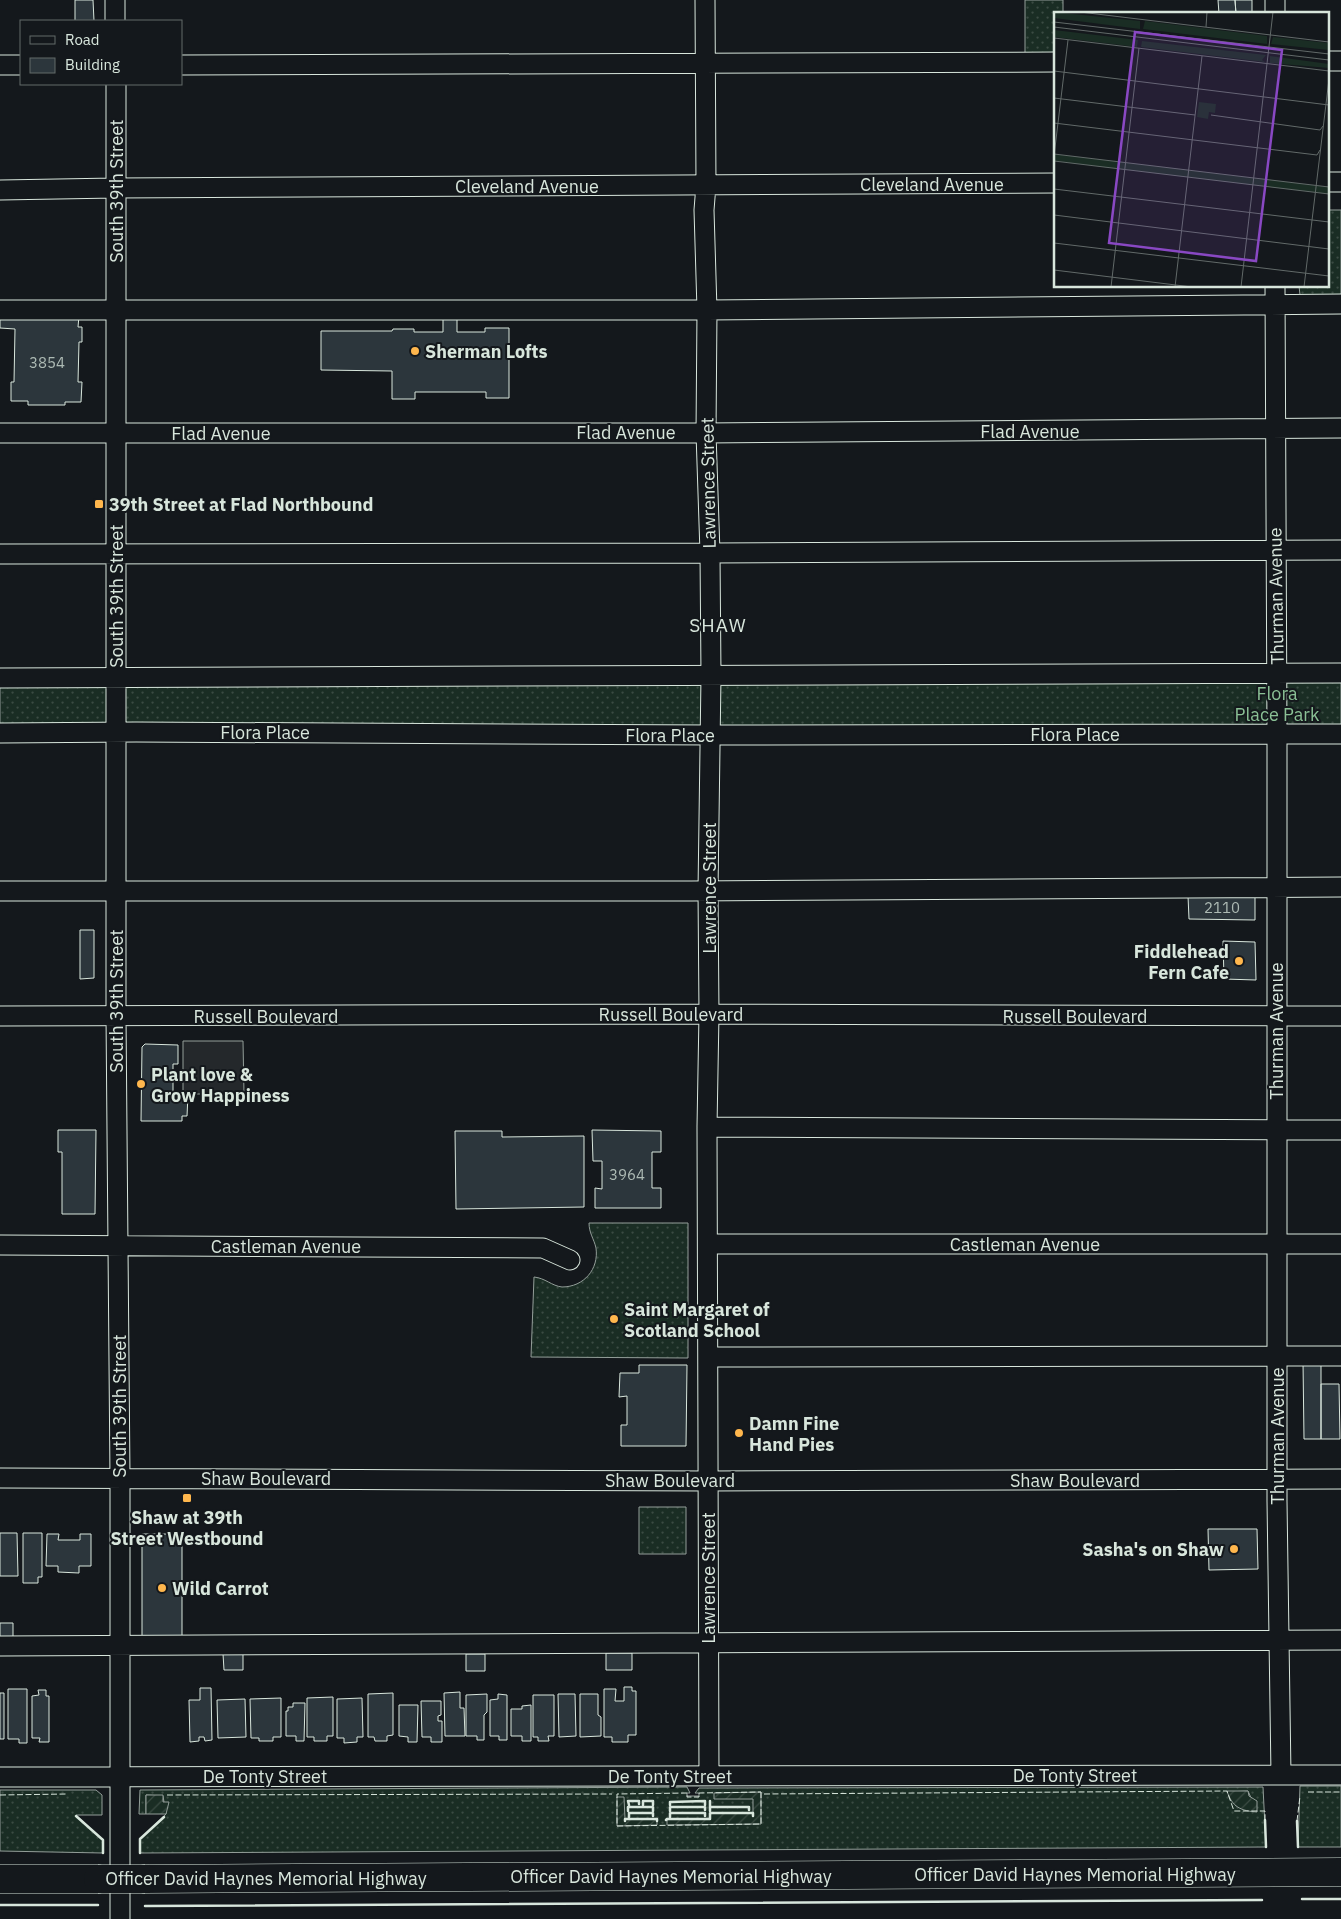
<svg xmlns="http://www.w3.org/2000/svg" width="1341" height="1919" viewBox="0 0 1341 1919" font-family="'IBM Plex Sans',sans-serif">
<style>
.grass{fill:url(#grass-dots);stroke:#939e99;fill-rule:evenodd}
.garden{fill:url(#garden-furrows);stroke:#939e99}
.parking{fill:#24282b;stroke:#939e99}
.building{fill:#2c363c;stroke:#d8e6dc}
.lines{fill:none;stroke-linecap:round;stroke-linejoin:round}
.minor-casing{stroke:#d8e6dc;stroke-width:21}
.highway-casing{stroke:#d8e6dc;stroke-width:29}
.minor{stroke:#14181c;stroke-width:19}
.highway{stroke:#14181c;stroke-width:28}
.highway-bridge-casing{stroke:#d8e6dc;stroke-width:29;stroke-linecap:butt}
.highway-bridge{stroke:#14181c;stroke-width:28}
.fence{stroke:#d8e6dc;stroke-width:1;stroke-dasharray:6 2.5;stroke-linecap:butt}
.wall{stroke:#d8e6dc;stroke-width:2.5}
.poi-dot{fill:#ffb74d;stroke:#14181c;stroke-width:2}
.labels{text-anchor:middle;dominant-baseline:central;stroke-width:4;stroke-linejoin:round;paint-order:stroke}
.number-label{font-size:15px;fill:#adbab4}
.street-label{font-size:18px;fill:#d8e6dc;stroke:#14181c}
.poi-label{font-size:18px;font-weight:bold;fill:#d8e6dc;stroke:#14181c;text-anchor:start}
.park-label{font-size:18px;fill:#8ac095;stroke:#14181c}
.neighbourhood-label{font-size:19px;letter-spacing:1px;fill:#d8e6dc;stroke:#14181c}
.inset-road{fill:none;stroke:#626a69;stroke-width:1}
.view{fill:#8948c3;fill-opacity:0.15;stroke:#8948c3;stroke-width:2.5}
.inset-edge{fill:none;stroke:#d8e6dc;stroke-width:2.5}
</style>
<defs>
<pattern id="grass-dots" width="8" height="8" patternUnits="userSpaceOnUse" patternTransform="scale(1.25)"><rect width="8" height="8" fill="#1a2d24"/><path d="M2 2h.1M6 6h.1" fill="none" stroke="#3b4b43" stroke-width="1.8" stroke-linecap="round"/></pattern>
<pattern id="garden-furrows" width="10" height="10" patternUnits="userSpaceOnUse" patternTransform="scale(1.25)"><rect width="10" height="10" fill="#1a2d24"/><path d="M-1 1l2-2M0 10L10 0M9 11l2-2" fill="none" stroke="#3b4b43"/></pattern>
</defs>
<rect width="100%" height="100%" fill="#14181c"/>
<!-- grass -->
<path class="grass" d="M1025,0H1063V14H1055V55H1025Z
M1327,210H1341V295H1300L1299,286H1327Z
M1341,673V734L0,733V678Z
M589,1223H688V1358L531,1357L534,1277C545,1278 552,1286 562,1287C584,1287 599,1269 596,1248C594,1239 589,1233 589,1223Z
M639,1507H686V1554H639Z
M1300,1786H1341V1847H1298Z
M687,1787L690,1793H687V1796H699V1793H695L699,1788L1263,1787L1266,1847L140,1853V1839L166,1814L163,1796L146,1795V1814H139L140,1790ZM1248,1791L1252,1800L1236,1806L1227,1792Z
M0,1790H96L102,1795V1815H76L103,1840V1853L0,1851Z"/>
<!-- garden -->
<path class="garden" d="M1227,1791H1248L1249,1796L1257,1801V1812C1241,1811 1232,1807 1227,1791Z
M761,1792V1824L667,1825V1819H710V1813H753V1799H714V1793Z
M146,1795H163V1802H169L166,1814H146Z
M617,1797H624L625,1819H657V1825L617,1826Z"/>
<!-- parking -->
<path class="parking" d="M183,1041H243L244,1094H183Z"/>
<!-- building -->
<path class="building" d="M75,0H93L94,21H75Z
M1218,0H1235L1236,14H1219Z
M1235,0H1252V14H1236Z
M0,315L79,316L78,327H82V342H79L78,382H82L81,402H65V405H28V401H11V382H14L15,329L0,328Z
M443,315H457V332H485V328H509V398H486V392H415V399H392V371L321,370V331H392L393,329H414V332H443Z
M1188,896H1255V920L1189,919Z
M80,930H94V978L80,979Z
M1223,941L1255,942L1256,980L1224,979Z
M145,1044L178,1045V1064H173V1095H188L187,1116H182V1121H141L142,1047Z
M58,1130H96L95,1214H62V1152H58Z
M592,1130L661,1131V1152H652V1188H661V1208H595V1188L602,1189V1161H593Z
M455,1131H502V1137L584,1136V1207L456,1209Z
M1303,1362H1321V1439H1304Z
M639,1365H687L686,1446H621V1425H627V1396L619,1397L620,1373H639Z
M1321,1384H1339L1340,1439H1321Z
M1208,1529H1257L1258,1569L1209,1570Z
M0,1533H17L18,1576H0Z
M23,1533H42V1577H38V1583H23Z
M47,1534H59L58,1540H80V1534H91V1566H79V1573L58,1572V1566H46Z
M142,1534H182V1641H142Z
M0,1623H13V1639H0Z
M606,1653H632V1670H606Z
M223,1654H243V1670H224Z
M466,1654H485V1671H466Z
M624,1687H632V1691H636V1735H628V1742H612V1737H604V1689H616L615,1701H624Z
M200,1688H211L212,1740L205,1741L204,1737H199V1741L190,1742L189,1700H200Z
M8,1689H27V1743H19V1739H8Z
M38,1690H46V1696H49V1742H39L40,1738H32V1696L39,1695Z
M460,1692V1708H464L465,1736H445L444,1693Z
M0,1693H4V1739H0Z
M393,1693V1735L387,1736V1741H375L374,1737H368V1694Z
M487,1694V1712L484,1715V1740H477V1736H466V1695Z
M498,1694L507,1695V1740H499V1736H490V1700L498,1699Z
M558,1694H575L576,1736L559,1737Z
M580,1694H598V1715L601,1717V1736L580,1737Z
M533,1695H554V1736H548L549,1741H538V1737H533Z
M333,1697V1736H327V1741H314V1737H307V1698Z
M281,1698V1737H273V1741H259V1738H251L250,1699Z
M362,1698L363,1737H357V1742L344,1743V1738H337V1699Z
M245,1699L246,1737L218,1738L217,1700Z
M421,1701H441V1715L438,1716V1721H442V1742H431V1737H422Z
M293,1703H305L304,1741H296V1736H286V1711H288V1707H293Z
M399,1705H418L417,1742H408V1737L399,1736Z
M531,1705V1741H522V1736H511V1709H522V1706Z"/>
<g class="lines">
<!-- minor casing -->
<g class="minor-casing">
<path id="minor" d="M115,0V21
M705,0L706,185L704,210L707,310L706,433L710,553L711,676L708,891L709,1014L707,1127L709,1776
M1275,0V14
M1327,61H1341
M0,65H21
M181,65L1055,62
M116,84V1016L120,1478V1919
M1327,182H1341
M0,190L115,188L1055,183
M1275,286L1277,734V1501L1281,1775
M0,310H707L1341,304
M0,433H706L1341,428
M0,554L710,553L1341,550
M0,678L1341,673
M0,733L136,732L710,735L1341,734
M0,891H691L1341,887
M0,1016L709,1014L1341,1016
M707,1127L1341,1130
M708,1244H1341
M0,1245L543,1248L570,1260
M708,1357L1341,1356
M0,1478L708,1481L1341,1479
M0,1646L1341,1640
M0,1777L1341,1775"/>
</g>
<!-- highway casing -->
<g class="highway-casing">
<path id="highway" d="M0,1879H98
M145,1879L1341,1872"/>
</g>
<!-- minor -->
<use href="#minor" class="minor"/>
<!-- highway -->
<use href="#highway" class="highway"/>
<!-- highway-bridge casing -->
<g class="highway-bridge-casing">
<path id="highway-bridge" d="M98,1879H145"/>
</g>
<!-- highway-bridge -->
<use href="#highway-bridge" class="highway-bridge"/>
<!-- fence -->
<path class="fence" d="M761,1792V1824L617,1826V1794L687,1793V1797H699V1793Z
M1308,1792H1341
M764,1794L1227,1791L1234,1811H1265V1820
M0,1795L67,1794
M167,1795L612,1794
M1297,1821L1300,1796"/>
<!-- wall -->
<path class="wall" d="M710,1801V1807
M629,1805L628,1801H639V1804
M643,1805V1801H653V1805
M670,1805V1802L705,1801V1805
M628,1811V1807H653V1811
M670,1811V1807H705V1810
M710,1811V1807H749V1810
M76,1816L103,1840V1853
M629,1817V1813H653V1816
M670,1817V1813H705V1816
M666,1820L667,1819H710V1813H753V1816
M1265,1820L1266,1847
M625,1821V1819H657V1821
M1297,1821L1298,1847
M140,1853V1839L164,1817
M1302,1899H1341
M0,1905H98
M145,1906L1262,1900"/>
</g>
<!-- markers -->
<g class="poi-dot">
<circle cx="415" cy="351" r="5"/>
<rect x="94" y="499" width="10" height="10" rx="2.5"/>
<circle cx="1239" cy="961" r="5"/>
<circle cx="141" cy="1084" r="5"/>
<circle cx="614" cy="1319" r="5"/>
<circle cx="739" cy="1433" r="5"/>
<rect x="182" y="1493" width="10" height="10" rx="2.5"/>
<circle cx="1234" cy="1549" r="5"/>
<circle cx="162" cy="1588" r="5"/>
</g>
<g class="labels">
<!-- number labels -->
<g class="number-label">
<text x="47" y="362">3854</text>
<text x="1222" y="907">2110</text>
<text x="627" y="1174">3964</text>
</g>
<!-- street labels -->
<g class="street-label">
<text x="932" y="184">Cleveland Avenue</text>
<text x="527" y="186">Cleveland Avenue</text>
<text transform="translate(116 191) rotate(-90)">South 39th Street</text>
<text x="1030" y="431">Flad Avenue</text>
<text x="626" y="432">Flad Avenue</text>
<text x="221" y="433">Flad Avenue</text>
<text transform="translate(708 483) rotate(-91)">Lawrence Street</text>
<text transform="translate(116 596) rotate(-90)">South 39th Street</text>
<text transform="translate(1276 596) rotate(-91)">Thurman Avenue</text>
<text x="265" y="732">Flora Place</text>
<text x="1075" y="734">Flora Place</text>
<text x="670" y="735">Flora Place</text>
<text transform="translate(709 888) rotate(-90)">Lawrence Street</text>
<text transform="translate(116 1001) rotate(-90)">South 39th Street</text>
<text x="671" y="1014">Russell Boulevard</text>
<text x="266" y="1016">Russell Boulevard</text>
<text x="1075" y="1016">Russell Boulevard</text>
<text transform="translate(1276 1031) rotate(-90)">Thurman Avenue</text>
<text x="1025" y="1244">Castleman Avenue</text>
<text x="286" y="1246">Castleman Avenue</text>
<text transform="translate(119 1406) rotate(-90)">South 39th Street</text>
<text transform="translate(1277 1436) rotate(-90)">Thurman Avenue</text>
<text x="266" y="1478">Shaw Boulevard</text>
<text x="670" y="1480">Shaw Boulevard</text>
<text x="1075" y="1480">Shaw Boulevard</text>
<text transform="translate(708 1578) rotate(-90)">Lawrence Street</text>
<text x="1075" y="1775">De Tonty Street</text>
<text x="265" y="1776">De Tonty Street</text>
<text x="670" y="1776">De Tonty Street</text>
<text x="1075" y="1874">Officer David Haynes Memorial Highway</text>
<text x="671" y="1876">Officer David Haynes Memorial Highway</text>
<text x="266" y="1878">Officer David Haynes Memorial Highway</text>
</g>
<!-- poi labels -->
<g class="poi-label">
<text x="425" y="351">Sherman Lofts</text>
<text x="109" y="504">39th Street at Flad Northbound</text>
<text x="1229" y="951" text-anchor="end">Fiddlehead<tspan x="1229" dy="21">Fern Cafe</tspan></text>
<text x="151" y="1074">Plant love &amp;<tspan x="151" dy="21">Grow Happiness</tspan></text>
<text x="624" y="1309">Saint Margaret of<tspan x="624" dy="21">Scotland School</tspan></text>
<text x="749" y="1423">Damn Fine<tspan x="749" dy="21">Hand Pies</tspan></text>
<text x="187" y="1517" text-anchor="middle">Shaw at 39th<tspan x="187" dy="21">Street Westbound</tspan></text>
<text x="1224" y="1549" text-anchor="end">Sasha's on Shaw</text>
<text x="172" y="1588">Wild Carrot</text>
</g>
<!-- park labels -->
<g class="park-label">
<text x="1277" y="693">Flora<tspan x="1277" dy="21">Place Park</tspan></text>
</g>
<!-- neighbourhood labels -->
<g class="neighbourhood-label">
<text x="718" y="625">SHAW</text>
</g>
</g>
<!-- overview -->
<g transform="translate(1054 12)">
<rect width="275" height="275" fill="#14181c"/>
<path d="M0,0L86,9V17L0,6ZM91,9L213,24V32L89,17ZM0,18L84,28L83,35L0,25ZM219,25L275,31V38L217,32ZM88,29L212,43L208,48L211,50L87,35ZM216,44L275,52V56L216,51ZM145,90L162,92L161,101L155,100L154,107L143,105ZM0,142L275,175V182L0,149Z" fill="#1a2d24"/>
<path class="inset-road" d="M26,0L275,30M0,10L275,42M0,15L275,48M152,15L153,0M0,26L275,59M0,59L275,93M0,86L141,103M157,103L266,118L269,114M0,111L263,143L266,138M0,142L275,175M0,144L14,28M0,149L275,182M0,177L275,210M0,203L275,237M0,231L275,264M0,258L138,275M57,275L85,36M121,275L148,44M187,275L219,0M250,275L275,67"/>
<path class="view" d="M81,20L228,38L202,249L55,231Z"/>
<rect width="275" height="275" class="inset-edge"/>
</g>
<!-- legend -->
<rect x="20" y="20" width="162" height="65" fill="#14181c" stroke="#626a69"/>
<rect x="30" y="36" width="25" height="8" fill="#14181c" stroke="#626a69"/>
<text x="65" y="45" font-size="15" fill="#d8e6dc">Road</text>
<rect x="30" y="58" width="25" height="15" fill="#2c363c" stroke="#626a69"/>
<text x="65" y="70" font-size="15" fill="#d8e6dc">Building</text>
</svg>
